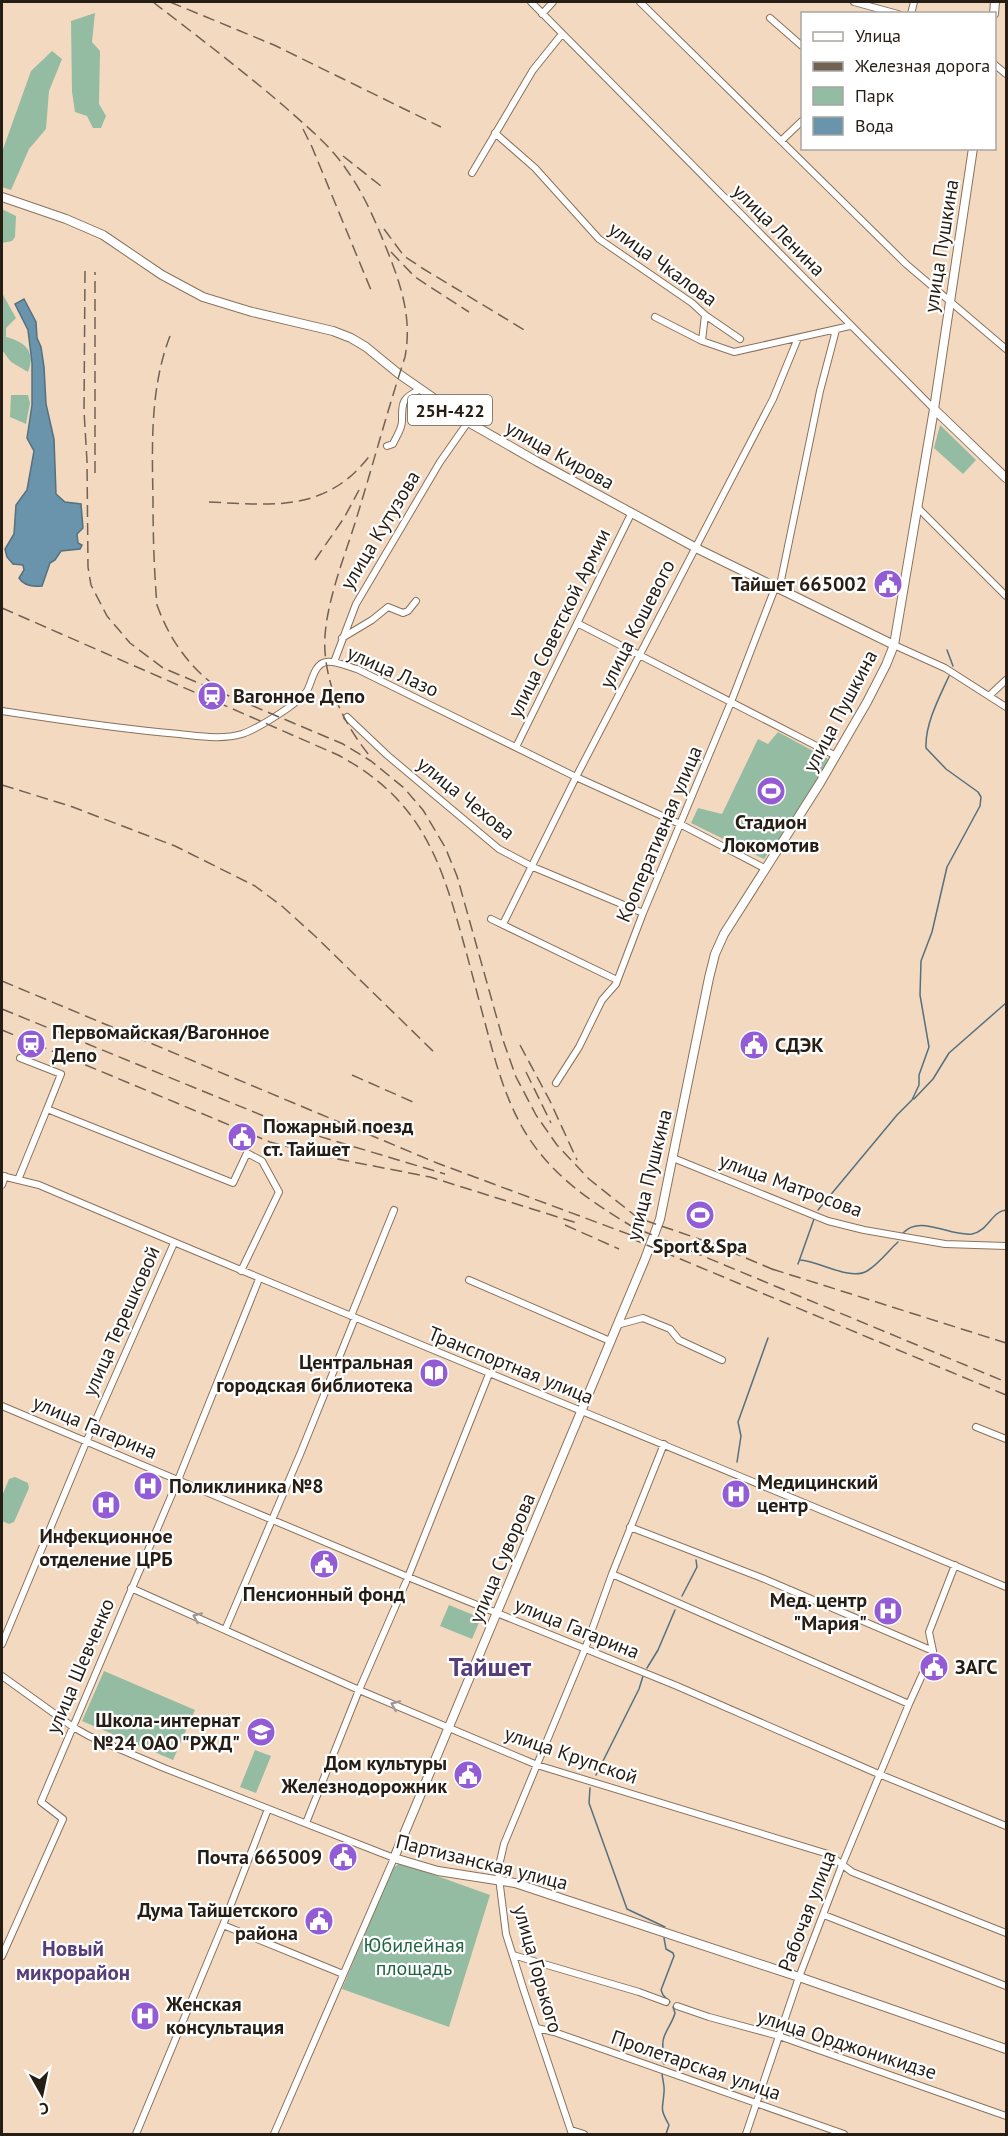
<svg xmlns="http://www.w3.org/2000/svg" width="1008" height="2136" viewBox="0 0 1008 2136" font-family="'PT Sans',sans-serif">
<style>
.green{fill:#93bca2}
.water{fill:#6994ab;stroke:#55707e;stroke-width:1.5}
.lines{fill:none;stroke-linecap:round;stroke-linejoin:round}
.stream{stroke:#55707e;stroke-width:1.5}
.minor-casing{stroke:#89725c;stroke-width:8}
.major-casing{stroke:#89725c;stroke-width:10}
.minor{stroke:#fff;stroke-width:6}
.major{stroke:#fff;stroke-width:8}
.rail{stroke:#716253;stroke-width:1.5;stroke-dasharray:12 6;stroke-linecap:butt}
.oneway{stroke:#9d9995}
.labels{text-anchor:middle;dominant-baseline:central;stroke-width:4.5;stroke-linejoin:round;paint-order:stroke}
.shield{fill:#fff;stroke:#67615a;stroke-width:1.5}
.shield-label{font-size:18px;font-weight:bold;fill:#261d14}
.street-label{font-size:20px;fill:#261d14;stroke:#fff}
.poi-label{font-size:20px;font-weight:bold;fill:#261d14;stroke:#fff;text-anchor:start}
.park-label{font-size:20px;fill:#226543;stroke:#fff}
.neighbourhood-label{font-size:21px;font-weight:bold;fill:#563c78;stroke:#fff}
.district-label{font-size:26px;font-weight:bold;fill:#563c78;stroke:#fff}
</style>
<rect width="100%" height="100%" fill="#f4d9c1"/>
<!-- green -->
<path class="green" d="M95,13L92,42L100,51L99,104L106,116L101,128H93L87,116L75,112L72,92L71,21Z
M52,51L62,59L49,91L46,129L29,149L11,190L2,187V152L31,71Z
M2,209L16,216L15,237L12,241L2,243Z
M2,293L16,318L6,328V337C25,342 36,351 28,372L11,362L2,350Z
M11,395H28L30,403L26,424L10,417Z
M940,425L976,460L963,474L934,448Z
M778,732L830,760L778,842H776L764,859L691,823L698,808L722,814L758,739L768,744Z
M15,1477L28,1483L29,1488L14,1522L9,1524L2,1521V1496L9,1479Z
M449,1605L481,1618L472,1639L440,1626Z
M104,1671L195,1710L173,1760L82,1721Z
M255,1750L271,1756L256,1793L240,1787Z
M401,1863L490,1895L449,2027L342,1989L392,1868Z"/>
<!-- water -->
<path class="water" d="M24,299L36,322L37,338L41,347L44,367L46,404L54,439L56,494L65,502L81,504L83,528L77,534L78,543L82,545L80,549L61,551L55,560L50,563L42,586C33,587 24,586 19,578L24,570L23,565L13,564L7,557L5,549L14,534L16,505L27,490L34,451L27,438L32,405V363L28,330L15,304Z"/>
<g class="lines">
<!-- stream -->
<path class="stream" d="M947,650L953,666
M914,1099L933,1079L949,1053L1006,1003
M818,1210L897,1115L912,1100L919,1085V1075L929,1047L920,995L921,961L932,932L947,867L980,806L981,797L978,792L946,769L926,748C925,724 939,698 949,676
M903,1233C920,1214 950,1237 972,1234C988,1231 992,1211 1006,1210
M800,1260C819,1261 850,1281 867,1271C879,1264 889,1250 898,1242
M798,1264L814,1219
M737,1462L741,1436L738,1422L768,1338
M682,1596L697,1567L696,1560
M647,1668L658,1650L675,1610
M596,1775L639,1689L643,1676
M590,1788L589,1803L627,1909L665,1927
M664,1938L666,1949L673,1953L674,1956L661,1990L663,1995L670,2002
M664,2064L658,2054L663,2047C661,2035 672,2025 675,2013L673,2007
M662,2072C662,2079 665,2086 664,2092C663,2110 659,2107 669,2125L666,2134"/>
<!-- minor casing -->
<g class="minor-casing">
<path id="minor" d="M531,2L934,409
M640,2L906,264L1006,349
M854,2L898,14
M542,14L553,2
M911,14L914,2
M770,18L802,46
M994,64L1006,74
M495,133L535,168L599,239L692,303L705,315L740,339
M782,140L802,121
M472,173L533,70L562,34
M655,317L702,341L734,352L850,326
M702,341L705,315
M387,446L393,444C396,437 402,429 402,421C402,401 402,398 421,389
M917,507L1006,596
M779,590L820,391L836,330
M577,623L836,756
M342,638L372,620L388,607L403,613L408,611L416,601
M894,645L945,668L1006,707
M334,662L356,604L440,462L468,422
M990,695L1006,680
M2,711C60,720 119,729 179,734C199,736 222,740 242,734C257,729 298,704 307,691C312,682 314,664 326,662C335,660 348,667 357,669L576,777L680,824L766,869
M347,717L387,755L499,849L533,867L643,913
M516,747L631,514
M491,919L617,980
M503,924L576,777L773,399L798,338
M20,1058L61,1074L47,1109
M556,1083L579,1047L602,1000L616,984L643,913L731,702L775,588
M673,1158L828,1221L864,1230L945,1244L1006,1246
M2,1176L39,1185C360,1322 685,1452 1006,1587
M18,1180L47,1109L233,1183L247,1153L262,1161L279,1192L241,1271
M2,1185L5,1176
M469,1280L610,1341
M351,1316L394,1210
M617,1325L643,1318L670,1329L679,1340L722,1360
M2,1406L408,1577L677,1686L874,1772L1006,1826
M976,1427L1006,1439
M630,1527L762,1578L933,1651
M612,1574L909,1704L933,1651L929,1632L955,1565
M408,1577L489,1374
M131,1588L359,1690L537,1765L828,1854L852,1872L1006,1933
M225,1630L301,1452L355,1318
M2,1644L87,1440L174,1243
M2,1676L73,1727L89,1736L164,1768L394,1858L274,2134
M306,1823L359,1690L406,1582
M824,1915L1006,1986
M223,1925L343,1974
M513,1955L639,1992L666,2002
M2,1956L63,1819L41,1802L178,1480L259,1279
M677,2006L709,2017L779,2036L1006,2116
M537,2028L554,2032L844,2134
M571,2130L584,2134
M136,2134L223,1925L268,1809
M572,2134L524,1991L506,1934L498,1870L504,1844L585,1649L612,1574L664,1444
M746,2134L799,1977L842,1865L909,1704"/>
</g>
<!-- major casing -->
<g class="major-casing">
<path id="major" d="M994,14L995,2
M973,148L934,409L894,645L886,665L867,702L820,783L724,934L715,954L709,978L660,1219L645,1259L394,1858L438,1871L515,1883L799,1977L1006,2049
M2,197L66,219L103,235L162,275L203,297L252,312L333,331L351,338L366,347L399,374L468,422L536,461L700,550L894,645
M934,409L1006,478"/>
</g>
<!-- minor -->
<use href="#minor" class="minor"/>
<!-- major -->
<use href="#major" class="major"/>
<!-- rail -->
<path class="rail" d="M153,2C197,36 242,70 285,107C306,126 330,145 346,169C365,195 377,225 389,255C402,288 412,320 405,357C387,412 372,468 355,523C343,561 322,613 325,652C328,691 345,725 369,755
M170,2L274,45L441,127
M303,129L312,147L371,290
M343,156L381,186
M384,229L404,256L422,268L526,331
M391,252L415,277L469,312
M85,271L84,411L87,461L88,567L91,585L107,616L130,643L163,668L343,744L371,761L404,788L423,810L445,847L457,876L503,1040L516,1077L536,1115L557,1145L589,1179L638,1218L708,1242L779,1272
M170,336C150,388 152,445 153,499C153,535 154,570 157,605C169,638 187,664 214,685
M95,473V272
M209,502C273,505 327,513 371,454
M315,560L344,518L359,490
M2,608L338,755C418,798 439,854 462,937C471,969 479,1001 488,1034C497,1068 507,1102 525,1132C551,1175 591,1202 633,1227L1006,1382
M2,785L70,806L175,846L255,886L283,907L315,936L437,1055
M2,981L437,1163L639,1238
M2,1009L298,1130L445,1174
M2,1030L270,1142L317,1155L430,1177L577,1223
M520,1045L550,1101L577,1160
M526,1072L551,1123
M352,1075L413,1102
M565,1225L619,1249
M630,1238L1006,1395
M772,1269L1006,1343"/>
</g>
<!-- one-way arrows -->
<defs><path id="oneway-chevron" d="M-2-3.5L2.5 0L-2 3.5" fill="none" stroke-width="1.6" stroke-linecap="round" stroke-linejoin="round" transform="scale(1.5)"/></defs>
<g class="oneway">
<use href="#oneway-chevron" transform="translate(197 1617) rotate(-156)"/>
<use href="#oneway-chevron" transform="translate(395 1705) rotate(-157)"/>
</g>
<!-- icons -->
<defs>
<g id="civic-disc" transform="scale(1.5)"><circle r="9.5" fill="#945cd4" stroke="#fff"/><path d="M-.6-6.5H3V-4.5H.6V-3L4-1V1h2V6H-6V1h2V-1L-.6-3ZM-1.2 2.5V6h2.4V2.5Z" fill="#fff"/></g>
<g id="station-disc" transform="scale(1.5)"><circle r="9.5" fill="#945cd4" stroke="#fff"/><path d="M-3-6H3Q5-6 5-4V2Q5 4 3 4L4.5 6H3L1.5 4h-3L-3 6H-4.5L-3 4Q-5 4-5 2V-4Q-5-6-3-6ZM-3.5-4v3h7v-3ZM-3.5 1v1.5H-2V1ZM2 1v1.5H3.5V1Z" fill="#fff"/></g>
<g id="stadium-disc" transform="scale(1.5)"><circle r="9.5" fill="#945cd4" stroke="#fff"/><path d="M0-5a6.5 5 0 1 0 0 10a6.5 5 0 1 0 0-10ZM-3.5-1.8h7v3.6h-7Z" fill="#fff"/></g>
<g id="library-disc" transform="scale(1.5)"><circle r="9.5" fill="#945cd4" stroke="#fff"/><path d="M-6-4Q-3-5.5-.7-3.5V5Q-3 3-6 4ZM6-4Q3-5.5 .7-3.5V5Q3 3 6 4Z" fill="#fff"/></g>
<g id="hospital-disc" transform="scale(1.5)"><circle r="9.5" fill="#945cd4" stroke="#fff"/><path d="M-5-5h3v3.5h4V-5h3V5h-3V1.5h-4V5h-3Z" fill="#fff"/></g>
<g id="school-disc" transform="scale(1.5)"><circle r="9.5" fill="#945cd4" stroke="#fff"/><path d="M0-5L7-2L0 1L-7-2ZM-4 1L0 2.5L4 1V4Q0 6-4 4Z" fill="#fff"/></g>
</defs>
<g fill-rule="evenodd">
<use href="#civic-disc" x="888" y="584"/>
<use href="#station-disc" x="212" y="696"/>
<use href="#stadium-disc" x="771" y="791"/>
<use href="#station-disc" x="31" y="1044"/>
<use href="#civic-disc" x="754" y="1045"/>
<use href="#civic-disc" x="242" y="1137"/>
<use href="#stadium-disc" x="700" y="1215"/>
<use href="#library-disc" x="434" y="1373"/>
<use href="#hospital-disc" x="148" y="1486"/>
<use href="#hospital-disc" x="736" y="1494"/>
<use href="#hospital-disc" x="106" y="1505"/>
<use href="#civic-disc" x="324" y="1564"/>
<use href="#hospital-disc" x="888" y="1611"/>
<use href="#civic-disc" x="934" y="1667"/>
<use href="#school-disc" x="261" y="1732"/>
<use href="#civic-disc" x="468" y="1775"/>
<use href="#civic-disc" x="343" y="1857"/>
<use href="#civic-disc" x="319" y="1921"/>
<use href="#hospital-disc" x="145" y="2016"/>
</g>
<g class="labels">
<!-- shield labels -->
<rect class="shield" x="408" y="395" width="84" height="30" rx="4.5"/>
<g class="shield-label">
<text x="450" y="410">25Н-422</text>
</g>
<!-- street labels -->
<g class="street-label">
<text transform="translate(779 230) rotate(45)">улица Ленина</text>
<text transform="translate(941 246) rotate(-81)">улица Пушкина</text>
<text transform="translate(663 264) rotate(36)">улица Чкалова</text>
<text transform="translate(560 455) rotate(29)">улица Кирова</text>
<text transform="translate(380 530) rotate(-59)">улица Кутузова</text>
<text transform="translate(559 623) rotate(-64)">улица Советской Армии</text>
<text transform="translate(637 624) rotate(-63)">улица Кошевого</text>
<text transform="translate(393 671) rotate(24)">улица Лазо</text>
<text transform="translate(840 711) rotate(-62)">улица Пушкина</text>
<text transform="translate(466 798) rotate(39)">улица Чехова</text>
<text transform="translate(659 834) rotate(-67)">Кооперативная улица</text>
<text transform="translate(649 1175) rotate(-76)">улица Пушкина</text>
<text transform="translate(791 1185) rotate(20)">улица Матросова</text>
<text transform="translate(121 1321) rotate(-66)">улица Терешковой</text>
<text transform="translate(511 1365) rotate(22)">Транспортная улица</text>
<text transform="translate(95 1427) rotate(23)">улица Гагарина</text>
<text transform="translate(502 1558) rotate(-67)">улица Суворова</text>
<text transform="translate(577 1628) rotate(22)">улица Гагарина</text>
<text transform="translate(80 1666) rotate(-67)">улица Шевченко</text>
<text transform="translate(571 1755) rotate(19)">улица Крупской</text>
<text transform="translate(482 1862) rotate(14)">Партизанская улица</text>
<text transform="translate(807 1911) rotate(-69)">Рабочая улица</text>
<text transform="translate(538 1969) rotate(74)">улица Горького</text>
<text transform="translate(847 2044) rotate(18)">улица Орджоникидзе</text>
<text transform="translate(696 2065) rotate(19)">Пролетарская улица</text>
</g>
<!-- poi labels -->
<g class="poi-label">
<text x="867" y="584" text-anchor="end">Тайшет 665002</text>
<text x="233" y="696">Вагонное Депо</text>
<text x="771" y="822" text-anchor="middle">Стадион<tspan x="771" dy="23">Локомотив</tspan></text>
<text x="52" y="1032">Первомайская/Вагонное<tspan x="52" dy="23">Депо</tspan></text>
<text x="775" y="1045">СДЭК</text>
<text x="263" y="1126">Пожарный поезд<tspan x="263" dy="23">ст. Тайшет</tspan></text>
<text x="700" y="1246" text-anchor="middle">Sport&amp;Spa</text>
<text x="413" y="1362" text-anchor="end">Центральная<tspan x="413" dy="23">городская библиотека</tspan></text>
<text x="757" y="1482">Медицинский<tspan x="757" dy="23">центр</tspan></text>
<text x="169" y="1486">Поликлиника №8</text>
<text x="106" y="1536" text-anchor="middle">Инфекционное<tspan x="106" dy="23">отделение ЦРБ</tspan></text>
<text x="324" y="1594" text-anchor="middle">Пенсионный фонд</text>
<text x="867" y="1600" text-anchor="end">Мед. центр<tspan x="867" dy="23">"Мария"</tspan></text>
<text x="955" y="1667">ЗАГС</text>
<text x="240" y="1720" text-anchor="end">Школа-интернат<tspan x="240" dy="23">№24 ОАО "РЖД"</tspan></text>
<text x="447" y="1763" text-anchor="end">Дом культуры<tspan x="447" dy="23">Железнодорожник</tspan></text>
<text x="322" y="1857" text-anchor="end">Почта 665009</text>
<text x="298" y="1910" text-anchor="end">Дума Тайшетского<tspan x="298" dy="23">района</tspan></text>
<text x="166" y="2004">Женская<tspan x="166" dy="23">консультация</tspan></text>
</g>
<!-- park labels -->
<g class="park-label">
<text x="414" y="1945">Юбилейная<tspan x="414" dy="23">площадь</tspan></text>
</g>
<!-- neighbourhood labels -->
<g class="neighbourhood-label">
<text x="73" y="1948">Новый<tspan x="73" dy="24">микрорайон</tspan></text>
</g>
<!-- district labels -->
<g class="district-label">
<text x="490" y="1666">Тайшет</text>
</g>
</g>
<!-- border -->
<rect width="1008" height="2136" fill="none" stroke="#261d14" stroke-width="6"/>
<!-- legend -->
<rect x="801" y="12" width="195" height="138" fill="#ffffff" stroke="#a8a5a1" stroke-width="1.5"/>
<rect x="813" y="32" width="30" height="9" fill="#ffffff" stroke="#a8a5a1" stroke-width="1.5"/>
<text x="855" y="42" font-size="18" fill="#261d14">Улица</text>
<rect x="813" y="62" width="30" height="9" fill="#716253" stroke="#a8a5a1" stroke-width="1.5"/>
<text x="855" y="72" font-size="18" fill="#261d14">Железная дорога</text>
<rect x="813" y="87" width="30" height="18" fill="#93bca2" stroke="#a8a5a1" stroke-width="1.5"/>
<text x="855" y="102" font-size="18" fill="#261d14">Парк</text>
<rect x="813" y="117" width="30" height="18" fill="#6994ab" stroke="#a8a5a1" stroke-width="1.5"/>
<text x="855" y="132" font-size="18" fill="#261d14">Вода</text>
<!-- north arrow -->
<g transform="translate(42 2094) rotate(171)" stroke="#ffffff" stroke-width="4.5" paint-order="stroke">
<path d="M0-4.5L10 22L0 15L-10 22Z" fill="#261d14"/>
<text y="-9" font-size="16" font-weight="bold" text-anchor="middle" fill="#261d14">С</text>
</g>
</svg>
